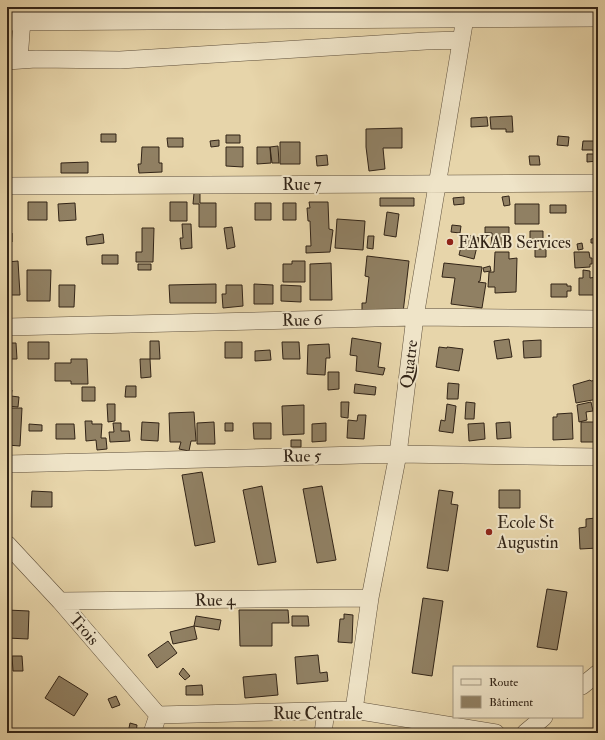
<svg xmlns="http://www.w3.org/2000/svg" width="605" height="740" viewBox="0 0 605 740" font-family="'IM FELL Double Pica',serif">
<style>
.building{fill:#908063;stroke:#322417}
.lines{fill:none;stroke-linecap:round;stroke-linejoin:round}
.minor-casing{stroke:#5f503c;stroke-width:18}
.tertiary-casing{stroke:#5f503c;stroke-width:22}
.minor{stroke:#efe4c8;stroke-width:17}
.tertiary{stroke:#efe4c8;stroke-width:21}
.poi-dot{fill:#8f2418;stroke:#efe4c8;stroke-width:1.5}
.labels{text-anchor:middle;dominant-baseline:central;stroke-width:4;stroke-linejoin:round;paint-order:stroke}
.street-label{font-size:17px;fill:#322417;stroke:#efe4c8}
.poi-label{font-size:17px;fill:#322417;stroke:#efe4c8;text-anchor:start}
</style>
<rect width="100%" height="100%" fill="#e7d5aa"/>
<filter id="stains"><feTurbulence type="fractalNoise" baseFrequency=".005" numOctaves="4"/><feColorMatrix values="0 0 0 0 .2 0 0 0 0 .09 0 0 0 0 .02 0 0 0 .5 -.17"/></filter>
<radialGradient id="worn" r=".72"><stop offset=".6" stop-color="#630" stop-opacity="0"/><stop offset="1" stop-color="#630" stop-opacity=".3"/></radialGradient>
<!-- building -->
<path class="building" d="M512,116L513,132H506V129H491L490,117Z
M487,117L488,126L471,127V118Z
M402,128V148H383L385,169L369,171L366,147V129Z
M101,134H116V142H101Z
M226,135H240V143H226Z
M558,136L569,137L568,146L557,145Z
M167,138H183V147H168Z
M219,140V146L211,147L210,141Z
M583,141H598V150H582Z
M280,142H300V164H280Z
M278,146L279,163H272L270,147Z
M142,147H159V163H162V172L139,173L138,164H141Z
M226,147H243V167L226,166Z
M257,147H270L271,163L257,164Z
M593,150H598V161L587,162V154H594Z
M327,155L328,165L317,166L316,156Z
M529,156H539L540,165H530Z
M88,162V173H61V163Z
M194,193H200V203H216V227H199V204H193Z
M509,196L510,205L504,206L502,197Z
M464,197V204L454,205L453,198Z
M380,198H414V206H380Z
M28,202H47V220H28Z
M170,202H187V221H170Z
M309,202H328L329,229L333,230L330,252L306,253V246H311L310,221H308L307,208H310Z
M75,203L76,220L59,221L58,204Z
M255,203H271V220H255Z
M283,203H296V220H283Z
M515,204H539V224H515Z
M550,205H566V213H550Z
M387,212L399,214L396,237L384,235Z
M337,219L365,221L363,250L335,248Z
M182,224H191L192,248L181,249L180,238H183Z
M452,225L461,226L460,233L451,232Z
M232,227L235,247L227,249L224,228Z
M485,227H509V236L505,240H510V245H491L492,233H485Z
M142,228H154L153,262H136V252H142Z
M530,231H543V243H530Z
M7,233H12V242H7Z
M103,234L104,243L87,245L86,237Z
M464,234L479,238L474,259L459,255Z
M368,236H374L373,249L367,248Z
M597,238V243H591V239Z
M582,243L583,249L578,250L577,244Z
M535,249H546V257H535Z
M495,252H509V259L517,258L516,292L495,293V287H488L489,272H494Z
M574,252H589L590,258H592V264H590V267L575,268Z
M102,255H118V264H102Z
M367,256L409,261L403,313H362V303H366L369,277L365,276Z
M18,261L20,295H7V262Z
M292,261H305V282H283V264H292Z
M331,263L332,300H310V264Z
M444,263L482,267L480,281L478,282L486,283L482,308L451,304L455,278L442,277Z
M138,264H151V270H138Z
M490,266L491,271L484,272L483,268Z
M27,270H51L50,301H27Z
M583,270L590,271V278L596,277L597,295H579V278H583Z
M216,284V303H170L169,285Z
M254,284L273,285V304H254Z
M551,284H567V286H571V291H567V297H551Z
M59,285H75L74,307H59Z
M226,285H242L243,306L223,308L222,294H226Z
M281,285L301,286V302L281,301Z
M352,338L381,343L378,367L385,368L383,375L356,371L357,356L350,355Z
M509,339L512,357L497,359L494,341Z
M541,340V357L524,358L523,341Z
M150,341H159L160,359H150Z
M28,342H49V359H28Z
M225,342H242V358H225Z
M282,342H299L300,359H283Z
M7,343H16L17,359H8Z
M329,344L330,358H326L325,375L307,374L308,345Z
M439,347L447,348V347L463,349L459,371L436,367Z
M270,350L271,360L255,361V351Z
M71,359H87L88,384H71V381H55V363H71Z
M140,359H150L151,377L141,378Z
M328,372H339V389L328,390Z
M590,380L591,381L597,380L598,399L576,403L573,385Z
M448,383L459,384L458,399H447Z
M355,384L376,387L375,395L354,393Z
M126,386H136V397H125Z
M82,387H95V401H82Z
M7,389L12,390L11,396L19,397L18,407L7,406Z
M341,402H349L348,418L341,417Z
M466,402L475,403L474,419H465Z
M591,402L593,411L586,412L587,420L579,422L577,405Z
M107,404H115V421L108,422Z
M447,404L456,406L453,433L439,431L441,420L445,421Z
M304,405V434L283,435L282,406Z
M7,408H22L20,446L7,445Z
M194,412L196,441H191L189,451L179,449L181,442H170L169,413Z
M572,413L573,439L553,440V417H557V414Z
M358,415H366L364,439L347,438L348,420L357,421Z
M85,421H92V424H102L101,438H106L107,449L97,450L96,440L86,441Z
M142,422L159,423L158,441L141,440Z
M214,422L215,444H197V423Z
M510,422L511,438L497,439L496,423Z
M581,422H597V442H581Z
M113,423H121V431H129L130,441L110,442L109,432H114Z
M225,423H233V431H225Z
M253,423H271V439H254Z
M326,423V441L312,442V424Z
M484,423L485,439L469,441L468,424Z
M29,424L42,425V431H29Z
M56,424H74L75,439H56Z
M291,440H301V447H291Z
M202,472L215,542L195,546L182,475Z
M596,485H598V511H596Z
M262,486L276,562L258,565L243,490Z
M322,486L336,560L317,563L303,489Z
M439,490L453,492L451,504L458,505L448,571L427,568Z
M499,490H520V508H499Z
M32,491L52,492V507H31Z
M596,511H598V548L580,549L579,528L586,527V519L596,518Z
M547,589L567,592L557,650L537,647Z
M423,598L443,601L432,676L412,673Z
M7,610L29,611L28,639L7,638Z
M239,610H288L289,623H272V646H240Z
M344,614L353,615L352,643L338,642L340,619H344Z
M196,616L221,620L219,630L194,626Z
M292,616H308L309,626H292Z
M194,626L197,639L173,644L170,632Z
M168,641L177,653L157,668L148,655Z
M318,655L320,673L327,672L328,681L297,684L295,657Z
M12,656H22L23,671H13Z
M183,668L190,676L185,680L179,674Z
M276,674L278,695L245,698L243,677Z
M59,676L88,694L74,716L45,698Z
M202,685L203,695H186V686Z
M116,696L120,705L112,708L108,699Z
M130,723L137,725L136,733H128Z"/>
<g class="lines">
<!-- minor casing -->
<g class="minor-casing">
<path id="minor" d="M19,60L22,20
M7,61L36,59L120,60L426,41L461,40
M7,186L598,183
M7,327L415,317L598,319
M7,464L398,454L598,457
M7,544L60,601L158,715
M60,601L370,598
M582,686L598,673
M354,710L370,598L398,454L415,317L465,18L468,7
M152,733L158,715L354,710L496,733
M323,733L326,711
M525,733L544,717"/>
</g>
<!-- tertiary casing -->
<g class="tertiary-casing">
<path id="tertiary" d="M7,20L598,16"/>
</g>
<!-- minor -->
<use href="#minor" class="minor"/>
<!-- tertiary -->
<use href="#tertiary" class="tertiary"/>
</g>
<!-- markers -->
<g class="poi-dot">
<circle cx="450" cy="242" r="4"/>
<circle cx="489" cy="532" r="4"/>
</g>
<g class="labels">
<!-- street labels -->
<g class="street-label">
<text x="302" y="184">Rue 7</text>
<text transform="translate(302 320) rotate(-1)">Rue 6</text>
<text transform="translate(409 364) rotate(-83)">Quatre</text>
<text transform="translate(302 456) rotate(-1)">Rue 5</text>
<text transform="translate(215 600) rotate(-1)">Rue 4</text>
<text transform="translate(84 629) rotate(49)">Trois</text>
<text x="318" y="713">Rue Centrale</text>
</g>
<!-- poi labels -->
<g class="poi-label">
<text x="458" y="242">FAKAB Services</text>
<text x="497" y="522">Ecole St<tspan x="497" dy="20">Augustin</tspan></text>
</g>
</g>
<!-- margin -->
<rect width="605" height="740" fill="none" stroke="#e7d5aa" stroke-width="24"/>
<rect x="8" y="8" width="589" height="724" fill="none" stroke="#322417" stroke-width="2"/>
<rect x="12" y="12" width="581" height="716" fill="none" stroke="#322417"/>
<!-- legend -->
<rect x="453" y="666" width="130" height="52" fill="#efe4c8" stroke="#a39781"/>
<rect x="461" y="679" width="20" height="6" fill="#efe4c8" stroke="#a39781"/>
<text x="489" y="686" font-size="12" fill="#322417">Route</text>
<rect x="461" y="696" width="20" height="12" fill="#908063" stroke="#a39781"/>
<text x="489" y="706" font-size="12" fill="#322417">Bâtiment</text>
<rect width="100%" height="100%" filter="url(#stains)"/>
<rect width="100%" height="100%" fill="url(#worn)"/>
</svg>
